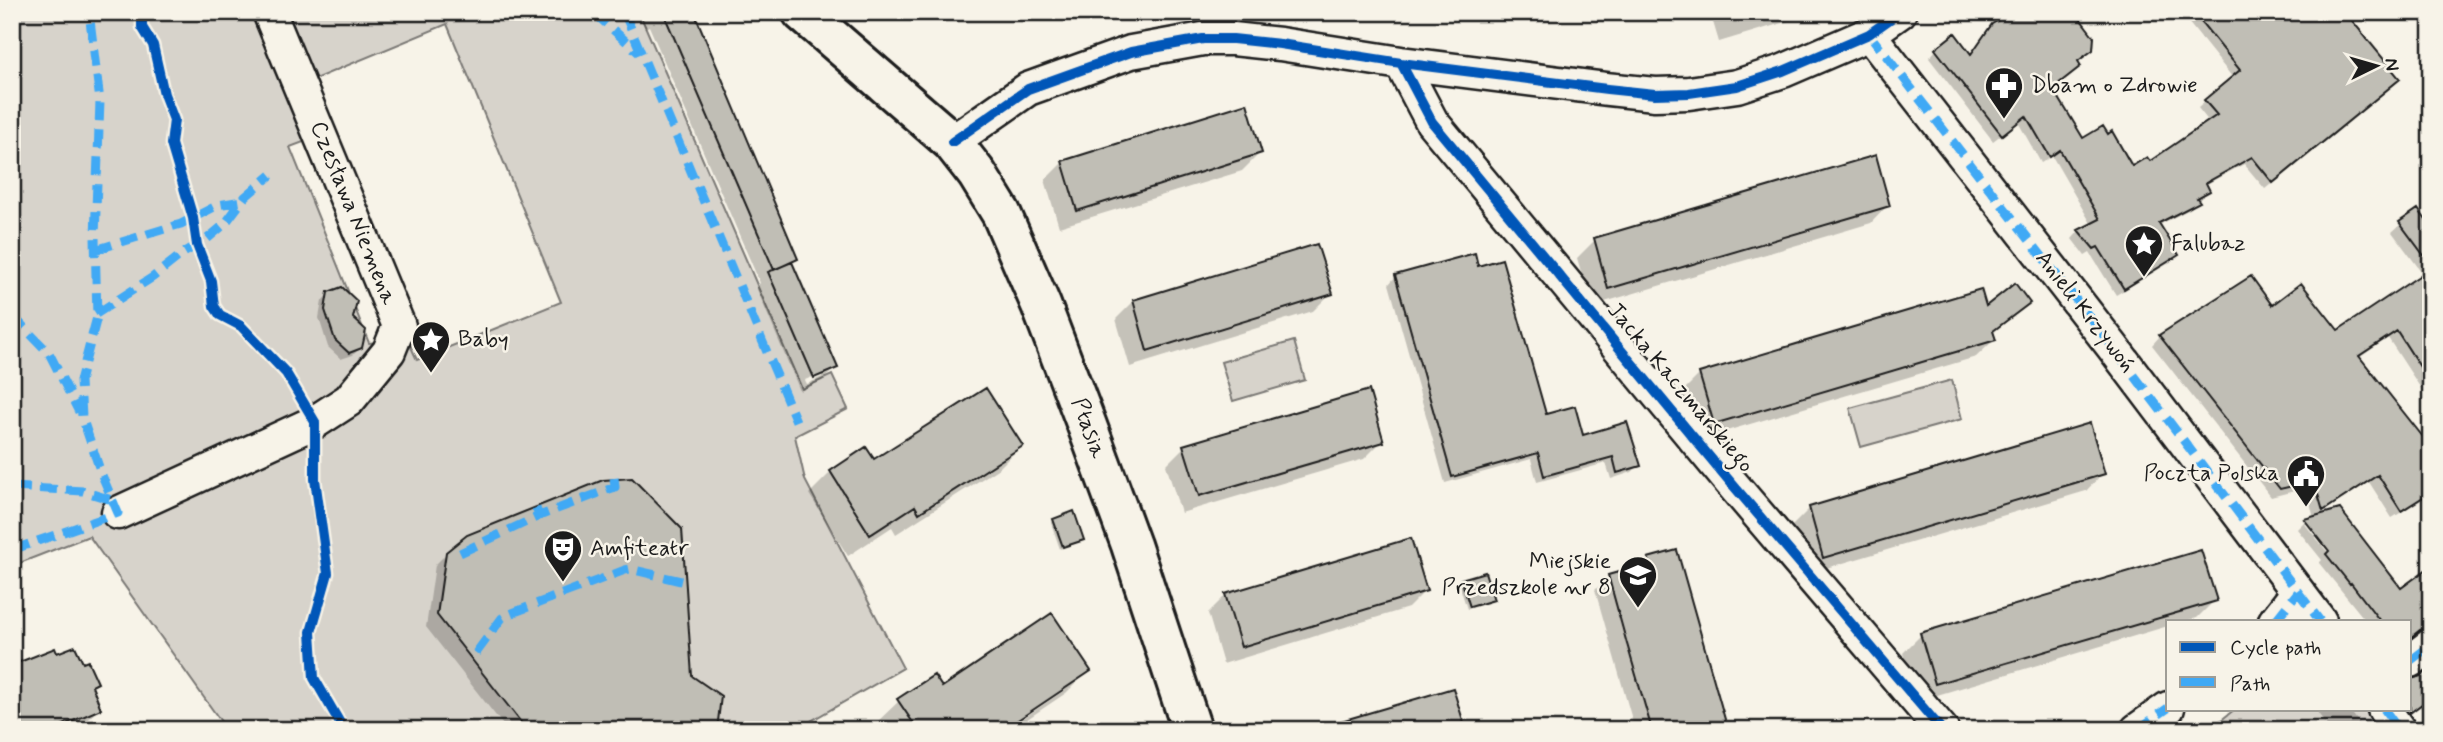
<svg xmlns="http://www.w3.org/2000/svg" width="2443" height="742" viewBox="0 0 2443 742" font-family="Mynerve,sans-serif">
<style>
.green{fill:#d7d3cb;stroke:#7a7874;stroke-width:2;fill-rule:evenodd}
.shadow{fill:#0003;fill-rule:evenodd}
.building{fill:#c0beb5;stroke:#1c1c1c;stroke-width:2}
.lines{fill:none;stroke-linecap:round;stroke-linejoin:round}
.street-casing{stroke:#1c1c1c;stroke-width:37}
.secondary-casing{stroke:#1c1c1c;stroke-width:44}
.street{stroke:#f7f3e8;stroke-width:32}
.secondary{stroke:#f7f3e8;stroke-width:38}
.quiet{stroke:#3fa9f5;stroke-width:9;stroke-dasharray:18 9;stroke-linecap:butt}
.cycleway-casing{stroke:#f7f3e8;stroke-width:15}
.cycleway{stroke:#0057b8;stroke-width:10}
.labels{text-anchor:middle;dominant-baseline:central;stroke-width:5;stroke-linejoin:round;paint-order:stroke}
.poi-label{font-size:23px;fill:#1c1c1c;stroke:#f7f3e8;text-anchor:start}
.street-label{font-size:23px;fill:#1c1c1c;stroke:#f7f3e8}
</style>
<rect width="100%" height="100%" fill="#f7f3e8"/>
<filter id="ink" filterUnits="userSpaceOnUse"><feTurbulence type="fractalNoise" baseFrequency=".0143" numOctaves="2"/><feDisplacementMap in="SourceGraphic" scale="14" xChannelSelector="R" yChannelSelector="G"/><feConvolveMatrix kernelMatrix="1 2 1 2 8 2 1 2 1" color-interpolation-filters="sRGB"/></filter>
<g filter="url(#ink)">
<!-- green -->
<path class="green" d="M12,12H639L802,389L832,375L848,409L795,436L805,480L903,668L795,730H227L89,536L12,566ZM447,24L561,302L417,360L407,338L369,343L290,147L309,140L288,90Z
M1294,341L1305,380L1233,401L1221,362Z
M1952,380L1962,419L1861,447L1850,408Z
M2235,709H2369L2385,730H2209Z"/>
<!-- shadow -->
<path class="shadow" d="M638,12H692L796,259L791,264L836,367L822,381L800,391L756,287L760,283L649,26L645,28ZM822,373V377L807,384L805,380Z
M1544,12H1572L1547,20Z
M1710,12H1819L1719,42Z
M2180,12H2251L2391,86L2265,189L2244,164L2205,185L2208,191L2190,209L2159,225L2176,255L2169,263L2116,295L2090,253L2085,256L2072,239L2079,231L2092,225L2052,156L2041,163L2018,122L1993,141L1929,58L1936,50L1970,55L2077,62L2072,73L2052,89L2082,140L2131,168L2149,164L2210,123L2198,108L2233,78Z
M1260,153L1242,171L1059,227L1045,180L1063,162Z
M1888,205L1871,223L1591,306L1577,258L1595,240Z
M2401,224L2431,230V404L2388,338L2359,358L2431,449V494L2392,518L2369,482L2317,516L2400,591L2431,568V637L2418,634L2410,640V621H2366L2319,563L2322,560L2297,529L2305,521L2314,518L2306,488L2271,497L2152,345L2160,336L2251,279L2272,307L2337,332L2424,275L2392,232ZM2304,523H2309L2336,557L2333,559Z
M1477,268L1545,416L1639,465L1632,472L1611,479L1606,463L1537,482L1531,459L1445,483L1389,284L1396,276Z
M329,293L351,318L361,347L353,355L341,359L328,347L319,318L322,301Z
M1331,293L1313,311L1130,367L1116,319L1134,301Z
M2028,303L1992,334L1994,340L1976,357L1696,440L1682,392L1700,374L1985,309Z
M1382,441L1364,459L1181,513L1166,465L1184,447Z
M1021,446L999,468L896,534L892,527L848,556L809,494L831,472L874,462Z
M2103,473L2086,491L1806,574L1792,526L1810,508Z
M1054,520L1082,539L1060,549L1051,523Z
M447,553L690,677L715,730H507L426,627L435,565Z
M1649,560L1722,730H1635L1595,590L1609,576L1642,567Z
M1462,581L1492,599L1488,603L1467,609L1459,584Z
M1425,591L1408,608L1223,664L1208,613L1226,595Z
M2215,600L2197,618L2185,621H2168V626L1917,701L1903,653L1921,635Z
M56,656L82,666L96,683L91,688L99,708L89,719L63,730H12V669Z
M2431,670V718L2429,719L2419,705L2408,714L2404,709H2410V681L2422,677Z
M1088,671L1066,693L1011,730H1006L1065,690V686L1000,730H881L876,723L899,701L942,690Z
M1452,690L1464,730H1318Z
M2315,709H2349L2364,730H2330Z"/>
<!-- building -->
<path class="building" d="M663,12H694L798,259L774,270Z
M2012,12H2075L2094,37L2093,50L2078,61L2081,66L2053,88L2083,138L2103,126L2108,134L2112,131L2132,166L2147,157L2150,161L2217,115L2204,100L2240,70L2193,12H2345L2400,79L2273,183L2252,157L2206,183L2210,191L2197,198L2200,202L2159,223L2179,255L2124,289L2098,247L2094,249L2078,230L2100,219L2060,150L2050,157L2026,116L2002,135L1935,49L1955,33L1971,54L1992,24Z
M1247,103L1262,153L1077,211L1062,161Z
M1876,155L1890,206L1608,289L1594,238Z
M2418,209L2431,227V265L2399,222Z
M1317,244L1333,294L1147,351L1133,300Z
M1475,253L1478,266L1502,259L1546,414L1575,406L1583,435L1627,422L1641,466L1617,473L1613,457L1544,476L1538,453L1452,477L1395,275Z
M792,262L838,368L814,378L768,272Z
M2431,268V384L2397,331L2359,356L2431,447V492L2401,511L2378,475L2323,511L2314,481L2280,489L2159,335L2251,276L2272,305L2301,283L2338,330Z
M2015,283L2030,303L1993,331L1996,340L1714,424L1699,373L1981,289L1986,306Z
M342,287L357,301L353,318L366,330L362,348L349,353L335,340L325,310L328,292Z
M986,388L1023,446L919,513L915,506L870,535L830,471L866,447L874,459Z
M1369,390L1384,442L1199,496L1183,445Z
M2090,423L2105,474L1823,558L1809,507Z
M632,478L682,529L692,676L721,696L717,730H527L437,615L446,552L467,535L603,480Z
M2340,509L2401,588L2431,566V627L2420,630L2410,638V621H2380L2351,583L2350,584L2326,554L2329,551L2304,519Z
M1074,511L1084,540L1063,547L1053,519Z
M1411,538L1427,591L1241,647L1225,594Z
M1677,550L1728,730H1652L1627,644L1608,575L1650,563L1648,558Z
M2201,550L2217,601L1935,684L1920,633Z
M1485,572L1494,600L1470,607L1461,579Z
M1052,613L1091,671L1003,730H918L897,699L934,675L942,687Z
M75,646L83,663L88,661L98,683L92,686L101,709L52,730H20L12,711V665L55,648L57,653Z
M2431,668V697L2410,713V679L2421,676Z
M1453,688L1466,730H1332L1331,724Z"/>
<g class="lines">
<!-- street casing -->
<g class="street-casing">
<path id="street" d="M1869,34L2112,346L2320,621
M1401,63L1432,122L1727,478L1942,730
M952,142L1028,89L1131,52L1203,39H1233L1280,44L1401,63L1607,89L1655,94L1689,93L1737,86L1783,71L1869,34L1900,12
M118,513L315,422L349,400L389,351L399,326L269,12
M2275,621L2298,592
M2410,661L2431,645
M2384,709L2399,730
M2137,730L2168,708"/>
</g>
<!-- secondary casing -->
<g class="secondary-casing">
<path id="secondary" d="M802,12L952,142L977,174L1001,213L1041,305L1086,423L1131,545L1192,730"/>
</g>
<!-- street -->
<use href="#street" class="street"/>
<!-- secondary -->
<use href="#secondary" class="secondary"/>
<!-- quiet -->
<path class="quiet" d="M593,12L639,53
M624,12L796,421
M1869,34L2112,346L2320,621
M95,250L181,224L218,205L242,201
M96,314L153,277L182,254L207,239L225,224L245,197L271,175
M12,315L49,353L79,412
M12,487L83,491L112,500
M536,508L539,516L615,487L614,477
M12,550L118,513L101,473L82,417L80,381L97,317L95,237L100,101L89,12
M460,553L539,516
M2275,621L2298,592
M476,653L502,618L507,615L625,570L630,569L681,581
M2410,661L2431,645
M2384,709L2399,730
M2137,730L2168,708"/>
<!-- cycleway casing -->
<g class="cycleway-casing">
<path id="cycleway" d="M142,12V27L153,45L164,94L174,120L171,144L193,218L197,245L211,281L214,306L220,315L241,326L286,373L315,422V479L328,573L311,632L314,678L344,730
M1401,63L1432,122L1727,478L1942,730
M952,142L1028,89L1131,52L1203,39H1233L1280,44L1401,63L1607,89L1655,94L1689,93L1737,86L1783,71L1869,34L1900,12"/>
</g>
<!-- cycleway -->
<use href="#cycleway" class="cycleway"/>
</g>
</g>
<!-- icons -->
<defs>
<g id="pharmacy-pin" transform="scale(2.0125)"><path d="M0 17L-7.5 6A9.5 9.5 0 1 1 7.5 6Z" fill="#1c1c1c" stroke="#f7f3e8"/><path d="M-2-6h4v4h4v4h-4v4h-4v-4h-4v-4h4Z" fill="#fff"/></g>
<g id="sight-pin" transform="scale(2.0125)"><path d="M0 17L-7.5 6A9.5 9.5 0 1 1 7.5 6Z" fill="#1c1c1c" stroke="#f7f3e8"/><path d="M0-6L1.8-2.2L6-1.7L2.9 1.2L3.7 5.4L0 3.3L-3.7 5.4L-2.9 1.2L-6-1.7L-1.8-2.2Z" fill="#fff"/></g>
<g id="civic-pin" transform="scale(2.0125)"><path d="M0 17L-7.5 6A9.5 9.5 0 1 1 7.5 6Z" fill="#1c1c1c" stroke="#f7f3e8"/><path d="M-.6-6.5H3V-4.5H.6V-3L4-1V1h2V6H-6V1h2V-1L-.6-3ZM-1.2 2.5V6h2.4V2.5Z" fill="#fff"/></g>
<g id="theatre-pin" transform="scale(2.0125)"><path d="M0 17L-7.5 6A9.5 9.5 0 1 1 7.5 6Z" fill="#1c1c1c" stroke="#f7f3e8"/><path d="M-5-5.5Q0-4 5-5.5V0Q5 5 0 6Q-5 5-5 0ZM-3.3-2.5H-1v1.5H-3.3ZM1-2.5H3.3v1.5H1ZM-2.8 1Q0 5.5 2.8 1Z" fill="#fff"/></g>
<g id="school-pin" transform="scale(2.0125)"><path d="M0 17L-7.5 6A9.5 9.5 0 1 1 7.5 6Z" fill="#1c1c1c" stroke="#f7f3e8"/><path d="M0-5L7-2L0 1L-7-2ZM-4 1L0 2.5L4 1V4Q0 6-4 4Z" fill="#fff"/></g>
</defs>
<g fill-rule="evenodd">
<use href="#pharmacy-pin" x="2004" y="86"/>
<use href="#sight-pin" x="2144" y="244"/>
<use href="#sight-pin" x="431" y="340"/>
<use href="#civic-pin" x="2306" y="474"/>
<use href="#theatre-pin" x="563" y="549"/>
<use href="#school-pin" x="1638" y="575"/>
</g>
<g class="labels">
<!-- poi labels -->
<g class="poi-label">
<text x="2031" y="86">Dbam o Zdrowie</text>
<text x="2171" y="244">Falubaz</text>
<text x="458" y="340">Baby</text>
<text x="2279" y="474" text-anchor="end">Poczta Polska</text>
<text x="590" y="549">Amfiteatr</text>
<text x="1611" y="562" text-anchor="end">Miejskie<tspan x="1611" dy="26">Przedszkole nr 8</tspan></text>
</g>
<!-- street labels -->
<g class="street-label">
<text transform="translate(353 213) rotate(68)">Czesława Niemena</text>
<text transform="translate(2085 312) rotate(52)">Anieli Krzywoń</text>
<text transform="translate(1680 388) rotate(50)">Jacka Kaczmarskiego</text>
<text transform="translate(1088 428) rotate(70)">Ptasia</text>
</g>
</g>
<!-- margin -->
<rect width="2443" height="742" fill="none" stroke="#f7f3e8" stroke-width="42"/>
<rect x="21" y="21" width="2401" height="700" fill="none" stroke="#1c1c1c" stroke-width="2.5" filter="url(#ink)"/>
<!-- legend -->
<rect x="2166" y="620" width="245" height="91" fill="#f7f3e8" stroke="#9f9d96" stroke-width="2"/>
<rect x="2180" y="642" width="35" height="10" fill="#0057b8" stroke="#9f9d96" stroke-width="2"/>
<text x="2230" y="654" font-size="21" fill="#1c1c1c">Cycle path</text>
<rect x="2180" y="677" width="35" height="10" fill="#3fa9f5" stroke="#9f9d96" stroke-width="2"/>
<text x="2230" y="690" font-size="21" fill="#1c1c1c">Path</text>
<!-- north arrow -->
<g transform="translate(2376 66) rotate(85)" stroke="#f7f3e8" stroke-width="5" paint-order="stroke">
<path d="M0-5L12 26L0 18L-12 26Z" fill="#1c1c1c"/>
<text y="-10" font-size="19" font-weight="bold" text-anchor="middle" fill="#1c1c1c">N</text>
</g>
</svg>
